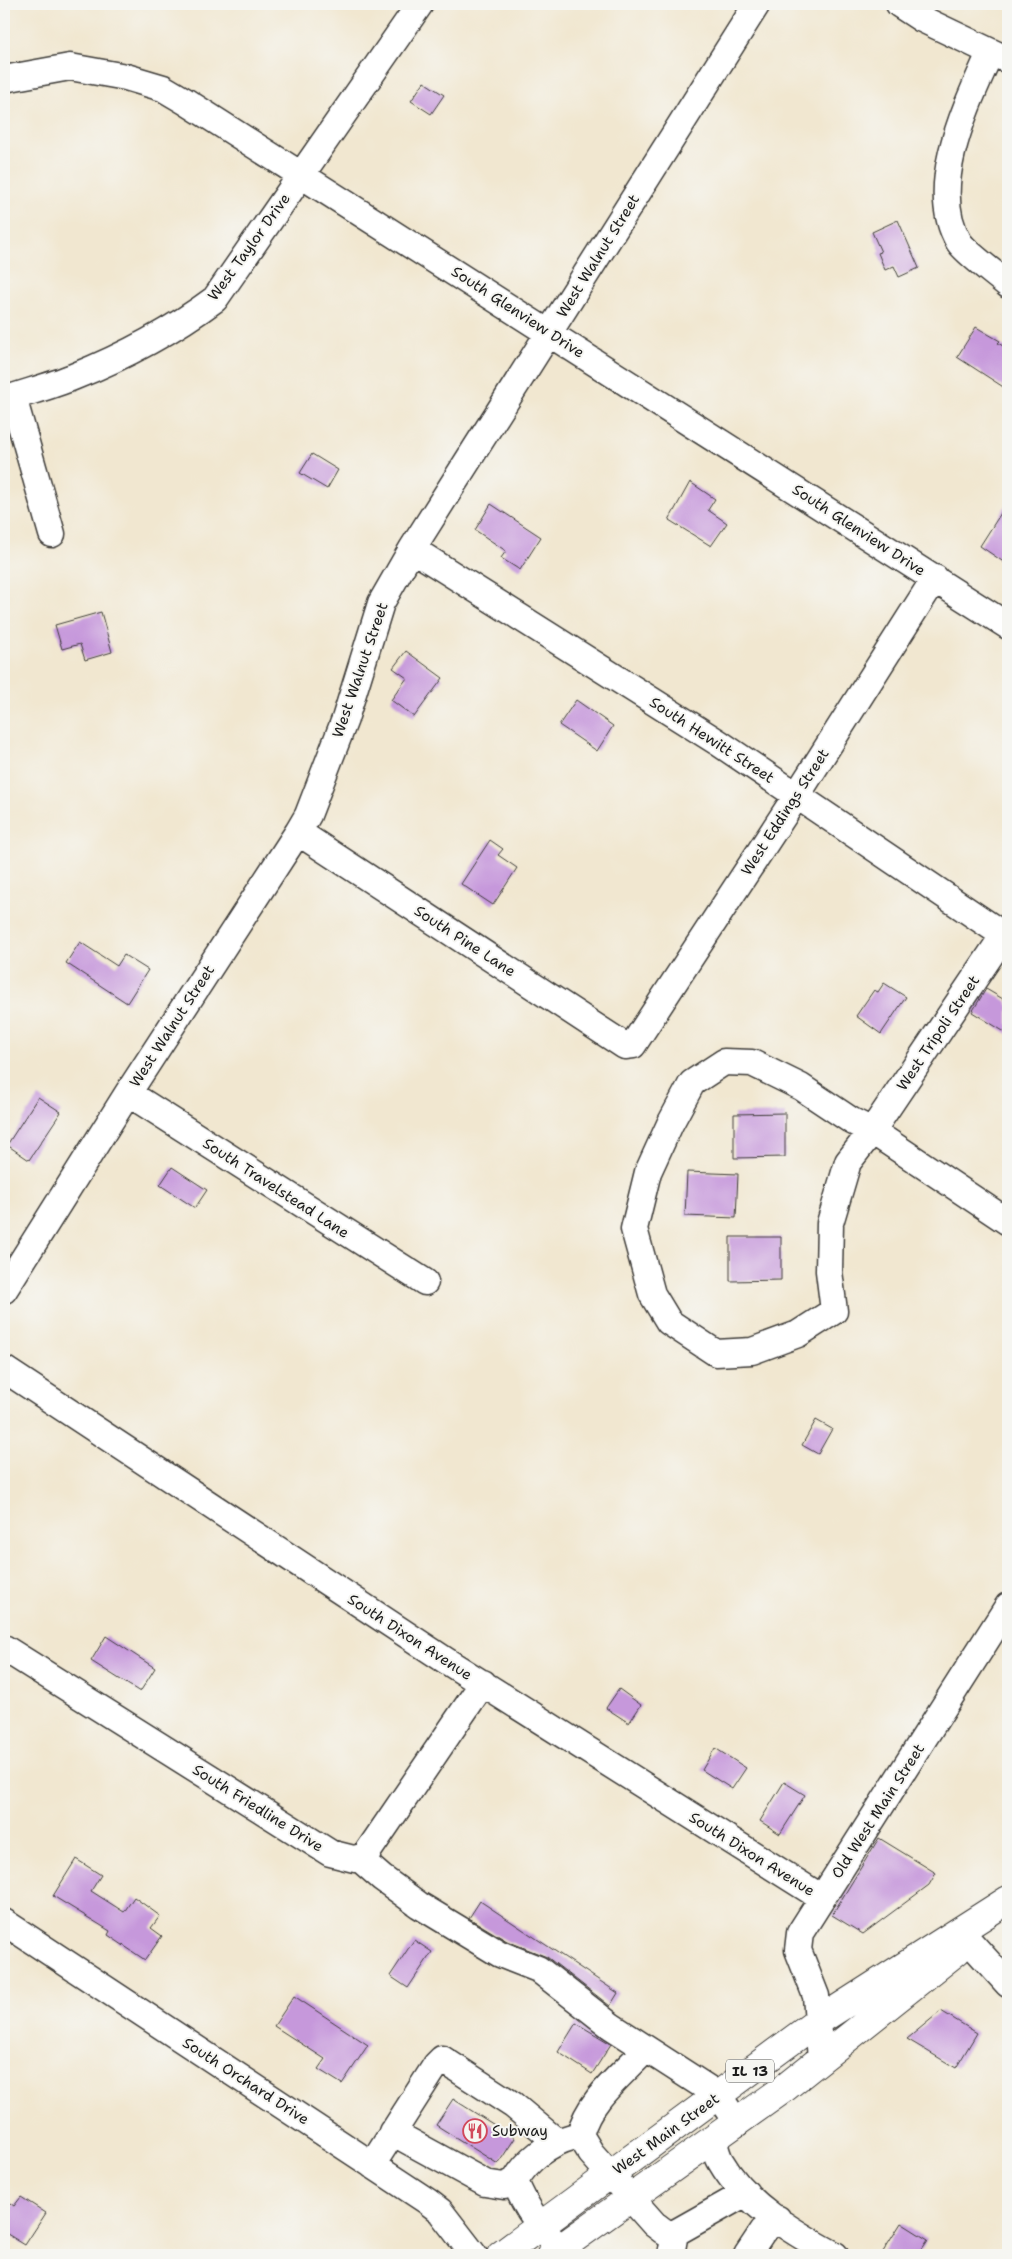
<svg xmlns="http://www.w3.org/2000/svg" width="1012" height="2259" viewBox="0 0 1012 2259" font-family="'Shantell Sans',sans-serif">
<style>
.building{fill:#c698db}
.lines{fill:none;stroke-linecap:round;stroke-linejoin:round}
.minor-casing{stroke:#3c3a37;stroke-width:29}
.highway-casing{stroke:#3c3a37;stroke-width:30}
.minor{stroke:#fff;stroke-width:26}
.highway{stroke:#fff;stroke-width:28}
.labels{text-anchor:middle;dominant-baseline:central;stroke-width:4;stroke-linejoin:round;paint-order:stroke}
.shield{fill:#f6f6f2;stroke:#5d5d5c;stroke-width:1}
.shield-label{font-size:14px;font-weight:bold;fill:#1c1c1c}
.street-label{font-size:15px;fill:#1c1c1c;stroke:#f6f6f2}
.poi-label{font-size:15px;fill:#1c1c1c;stroke:#f6f6f2;text-anchor:start}
</style>
<rect width="100%" height="100%" fill="#f6f6f2"/>
<filter id="ink" filterUnits="userSpaceOnUse"><feTurbulence type="fractalNoise" baseFrequency=".02" numOctaves="2"/><feDisplacementMap in="SourceGraphic" scale="10" xChannelSelector="R" yChannelSelector="G"/><feConvolveMatrix kernelMatrix="1 2 1 2 8 2 1 2 1" color-interpolation-filters="sRGB"/></filter>
<filter id="wash" filterUnits="userSpaceOnUse"><feTurbulence type="fractalNoise" baseFrequency=".0096" numOctaves="4" result="noise"/><feDisplacementMap in="SourceGraphic" scale="20" xChannelSelector="R" yChannelSelector="G"/><feGaussianBlur stdDeviation="1.12" result="paint"/><feColorMatrix in="noise" values="0 0 0 0 0 0 0 0 0 0 0 0 0 0 0 0 0 1.4 0 .05"/><feComposite in="paint" operator="in"/></filter>
<g filter="url(#wash)">
<rect width="100%" height="100%" fill="#f1e7d0"/>
<g id="blocks">
<!-- building -->
<path class="building" d="M424,82L444,95L431,114L411,101Z
M898,220L919,268L899,277L894,266L885,270L878,253L881,252L872,232Z
M976,327L1000,341L998,343L1008,349V390L957,357Z
M312,454L338,470L327,489L300,473Z
M690,482L715,499L708,510L727,523L711,546L669,520Z
M1008,502V565L980,546Z
M491,504L541,537L520,570L501,558L506,551L475,530Z
M101,612L112,652L85,660L80,644L62,649L55,625Z
M406,651L443,678L414,717L391,700L407,678L393,668Z
M576,700L613,726L597,751L559,725Z
M490,840L503,849L498,855L517,868L493,905L461,884Z
M80,942L117,966L124,955L148,970L127,1003L66,963Z
M884,983L906,997L881,1034L856,1016L874,990L878,992Z
M986,989L1008,1002V1034L972,1012Z
M38,1097L61,1112L29,1160L7,1145Z
M785,1113V1157L734,1158V1114Z
M172,1167L207,1190L195,1208L160,1185Z
M687,1172L738,1174L736,1218L685,1216Z
M730,1237H781V1280L730,1281Z
M816,1420L832,1429L818,1454L802,1445Z
M106,1636L155,1668L140,1692L91,1661Z
M619,1689L641,1705L629,1723L606,1708Z
M715,1748L746,1768L732,1789L702,1770Z
M784,1782L805,1795L780,1834L760,1821Z
M879,1838L936,1873L929,1885L863,1934L832,1915Z
M76,1859L101,1875L91,1891L124,1912L134,1897L160,1916L151,1928L162,1936L145,1960L108,1935L110,1931L53,1896Z
M480,1901L618,1993L610,2006L547,1957L507,1941L469,1918Z
M414,1940L432,1952L408,1988L390,1976Z
M294,1996L368,2045L342,2084L318,2069L325,2059L274,2026Z
M941,2011L977,2033L956,2068L907,2039Z
M576,2023L611,2044L592,2074L558,2052Z
M453,2099L515,2138L498,2164L436,2125Z
M21,2197L46,2213L25,2245L4,2232V2199L14,2206Z
M901,2223L928,2240L918,2255H881Z"/>
</g>
</g>
<g filter="url(#ink)">
<use href="#blocks" fill-opacity="0" stroke="#3c3a37" stroke-width="1"/>
<g class="lines">
<!-- minor casing -->
<g class="minor-casing">
<path id="minor" d="M899,4L922,19L1008,60
M990,53C967,105 926,187 959,242C966,253 997,275 1008,285
M4,79L70,67L126,77L163,88L185,101L1008,626
M13,397L52,534
M4,400C27,392 51,386 73,377C123,357 172,331 215,299L420,4
M412,549L719,743L1008,938
M298,832L625,1046L633,1045L797,795L935,578
M1004,935L872,1131L1008,1222
M724,1062L752,1063L801,1087L852,1121L872,1131L848,1162L830,1223L829,1271L834,1311L798,1334L752,1351L716,1353L669,1322L652,1294L634,1229L648,1172L670,1124L692,1083Z
M128,1093L425,1282
M4,1290L128,1093L298,832L308,815L345,719L381,603L412,549L757,4
M4,1369L445,1660L822,1898
M4,1648L330,1853L354,1859L365,1856L483,1683
M359,1858L382,1878L419,1905L500,1954L538,1969L611,2026L718,2095L737,2123
M4,1922L427,2201L440,2211L474,2255
M969,1941L1008,1984
M646,2049C622,2075 588,2100 580,2135L591,2153L654,2224L666,2233H675L746,2193
M821,2059L816,1996L798,1950L800,1933L1008,1606
M392,2132L485,2183L504,2186L515,2181
M713,2141C716,2148 717,2156 721,2162C745,2204 794,2233 835,2255
M372,2165L436,2065L442,2059L513,2105L556,2141
M565,2255C545,2232 526,2211 515,2181C527,2160 549,2143 572,2137
M671,2255L675,2233
M747,2255L763,2231L778,2219"/>
</g>
<!-- highway casing -->
<g class="highway-casing">
<path id="highway" d="M501,2255L817,2022L1008,1900
M551,2255L782,2090L957,1951"/>
</g>
<!-- minor -->
<use href="#minor" class="minor"/>
<!-- highway -->
<use href="#highway" class="highway"/>
</g>
</g>
<!-- icons -->
<defs>
<g id="restaurant-ring" transform="scale(1.25)"><circle r="9.5" fill="#f6f6f2" stroke="#d1495b" stroke-width="1.5"/><path d="M-5-6h1v4h1v-4h1v4h1v-4h1v5L-1.5 .5V6h-2V.5L-5-1ZM5-6V6H3V1.5H1.5Q1.5-4 5-6Z" fill="#d1495b"/></g>
</defs>
<g fill-rule="evenodd">
<use href="#restaurant-ring" x="475" y="2131"/>
</g>
<g class="labels">
<!-- shield labels -->
<rect class="shield" x="726" y="2059.5" width="48" height="23" rx="4"/>
<g class="shield-label">
<text x="750" y="2071">IL 13</text>
</g>
<!-- street labels -->
<g class="street-label">
<text transform="translate(249 247) rotate(-54)">West Taylor Drive</text>
<text transform="translate(598 256) rotate(-58)">West Walnut Street</text>
<text transform="translate(518 312) rotate(33)">South Glenview Drive</text>
<text transform="translate(859 530) rotate(33)">South Glenview Drive</text>
<text transform="translate(360 670) rotate(-71)">West Walnut Street</text>
<text transform="translate(712 740) rotate(33)">South Hewitt Street</text>
<text transform="translate(785 812) rotate(-57)">West Eddings Street</text>
<text transform="translate(465 941) rotate(33)">South Pine Lane</text>
<text transform="translate(172 1026) rotate(-57)">West Walnut Street</text>
<text transform="translate(938 1033) rotate(-56)">West Tripoli Street</text>
<text transform="translate(276 1188) rotate(33)">South Travelstead Lane</text>
<text transform="translate(410 1637) rotate(33)">South Dixon Avenue</text>
<text transform="translate(258 1808) rotate(32)">South Friedline Drive</text>
<text transform="translate(878 1811) rotate(-57)">Old West Main Street</text>
<text transform="translate(752 1854) rotate(32)">South Dixon Avenue</text>
<text transform="translate(246 2081) rotate(33)">South Orchard Drive</text>
<text transform="translate(666 2134) rotate(-36)">West Main Street</text>
</g>
<!-- poi labels -->
<g class="poi-label">
<text x="492" y="2131">Subway</text>
</g>
</g>
<!-- margin -->
<rect width="1012" height="2259" fill="none" stroke="#f6f6f2" stroke-width="20"/>
</svg>
